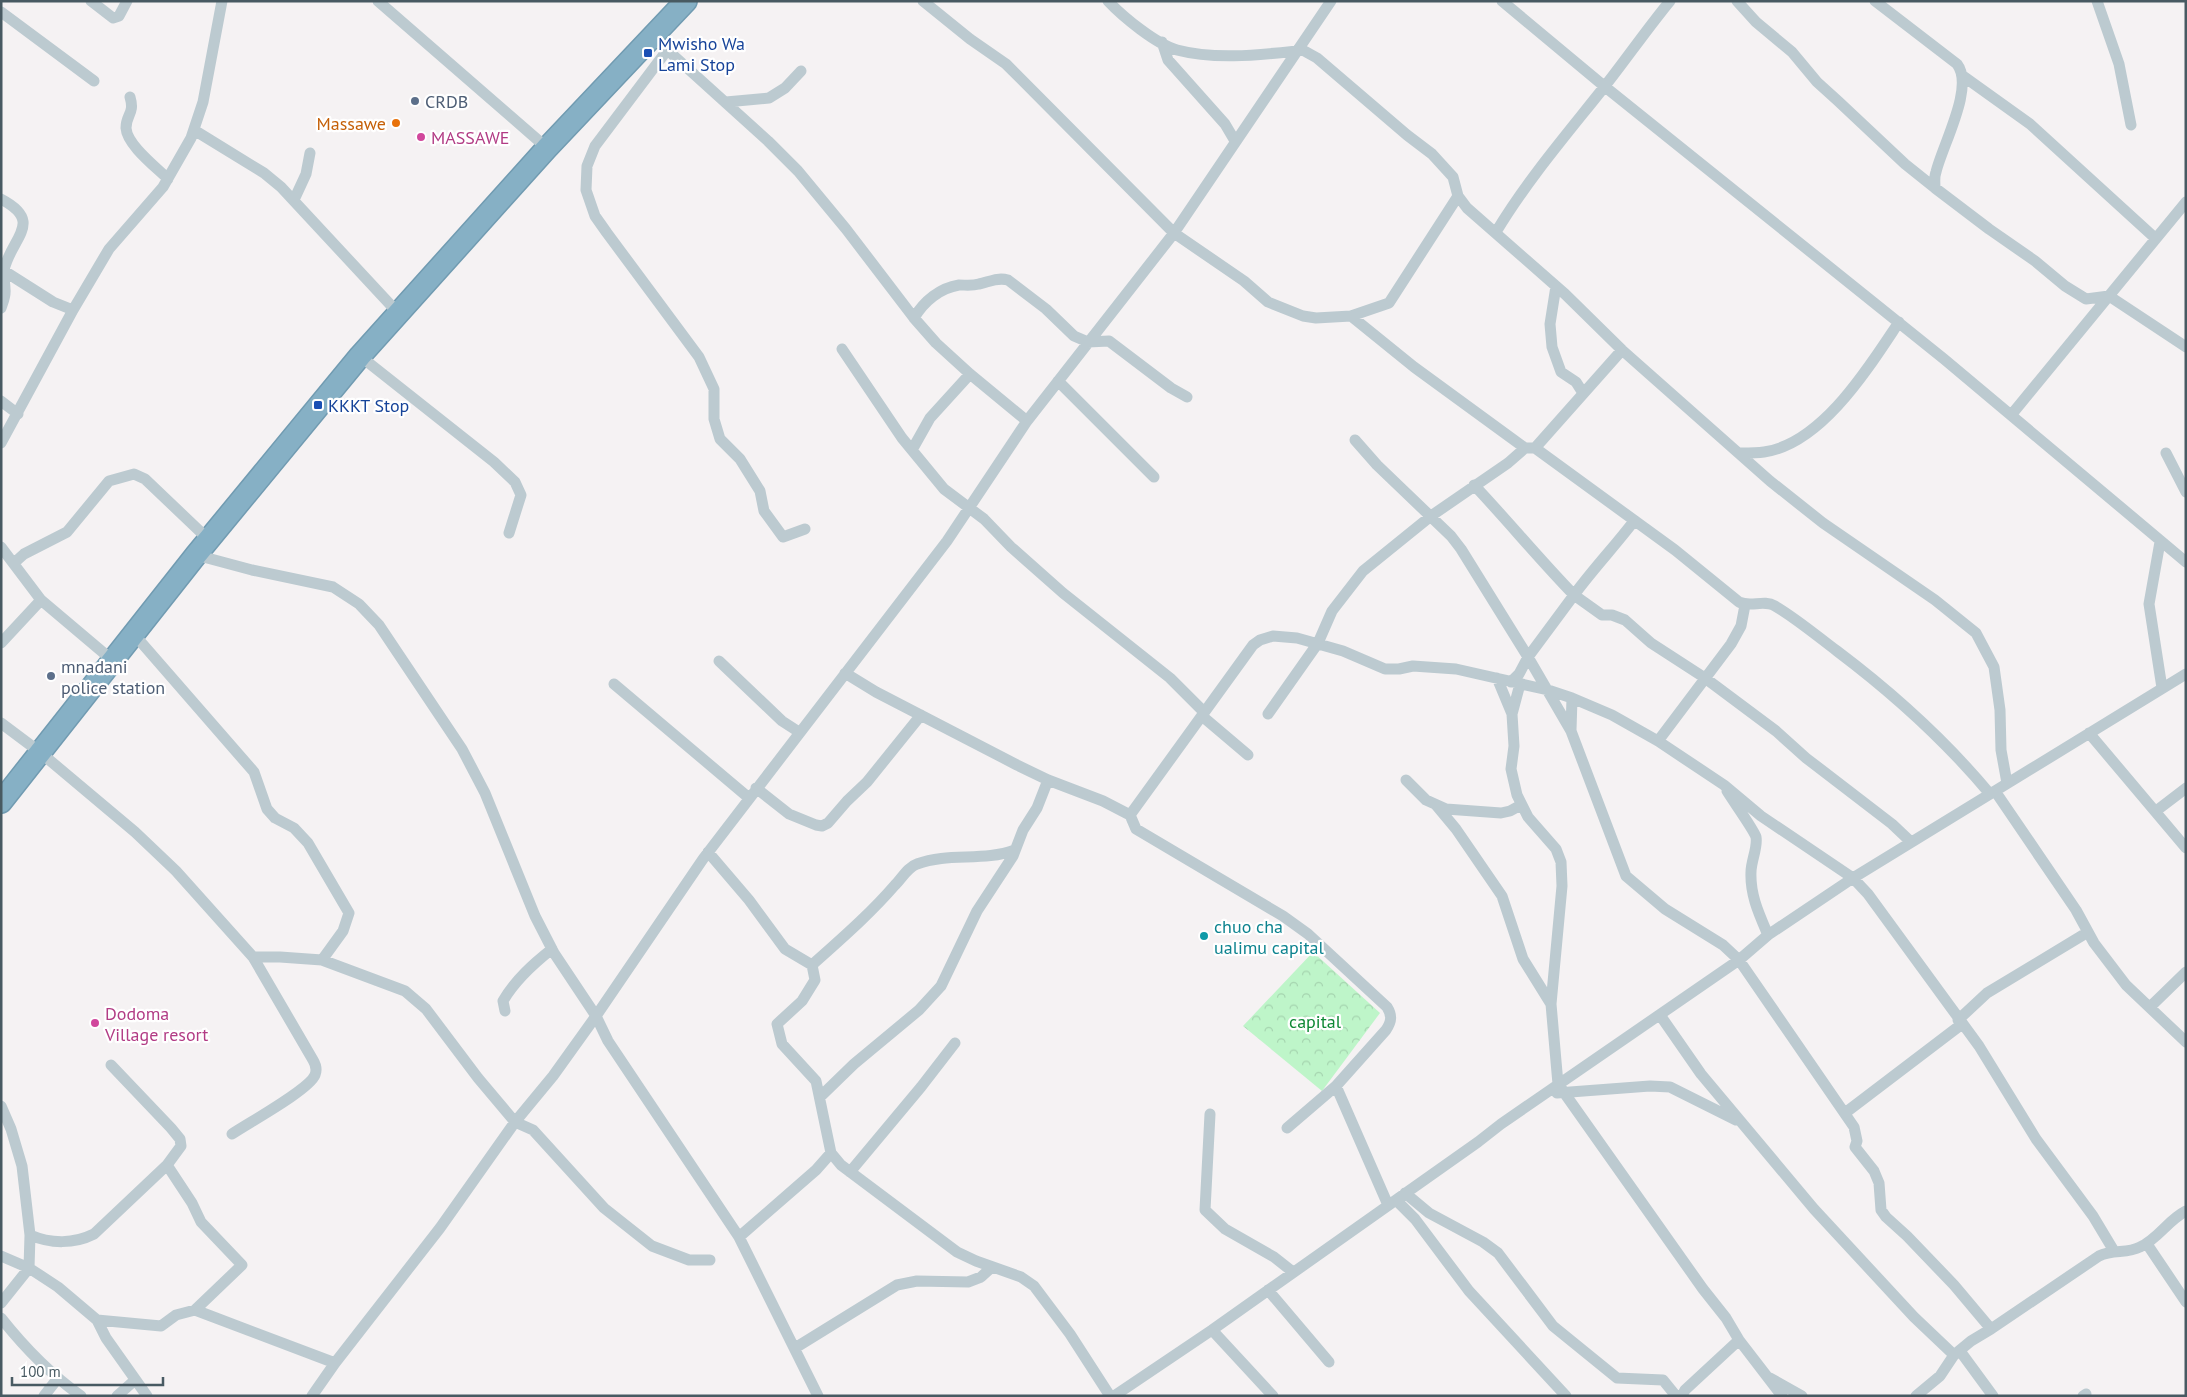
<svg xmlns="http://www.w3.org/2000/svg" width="2187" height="1397" viewBox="0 0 2187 1397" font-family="'PT Sans',sans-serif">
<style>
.park{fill:url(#park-crowns)}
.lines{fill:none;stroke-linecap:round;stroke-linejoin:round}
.highway-casing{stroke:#719bb1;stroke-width:24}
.street{stroke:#bccad0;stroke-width:11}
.highway{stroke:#86b0c5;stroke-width:21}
.transit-dot{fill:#1a4fb4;stroke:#fff;stroke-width:2}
.service-dot{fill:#5c6f8a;stroke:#fff;stroke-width:2}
.food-dot{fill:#e8710a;stroke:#fff;stroke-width:2}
.hotel-dot{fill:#d1479c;stroke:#fff;stroke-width:2}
.culture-dot{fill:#0f9aa8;stroke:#fff;stroke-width:2}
.labels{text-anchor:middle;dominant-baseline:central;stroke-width:4.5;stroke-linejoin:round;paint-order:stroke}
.transit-label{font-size:18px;fill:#164399;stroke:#fff;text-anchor:start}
.service-label{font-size:18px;fill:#4e5e75;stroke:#fff;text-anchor:start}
.food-label{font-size:18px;fill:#c56008;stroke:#fff;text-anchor:end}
.hotel-label{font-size:18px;fill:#b23c85;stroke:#fff;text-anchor:start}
.culture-label{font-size:18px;fill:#0d838f;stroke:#fff;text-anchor:start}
.park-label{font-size:18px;fill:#0e8834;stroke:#fff}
</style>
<defs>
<pattern id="park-crowns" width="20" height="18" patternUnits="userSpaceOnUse" patternTransform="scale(1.25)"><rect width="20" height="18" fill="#bef5c9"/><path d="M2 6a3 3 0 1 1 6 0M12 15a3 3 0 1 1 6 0" fill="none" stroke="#a5d4af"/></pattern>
</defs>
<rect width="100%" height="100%" fill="#f5f2f3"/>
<!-- park -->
<path class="park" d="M1313,952L1380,1013L1322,1091L1243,1026Z"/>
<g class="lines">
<!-- highway casing -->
<g class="highway-casing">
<path id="highway" d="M1,802L196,555L360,356L547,148L686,1"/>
</g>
<!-- street -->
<path class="street" d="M91,1L113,18L119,16L127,1
M378,1L547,148
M923,1L970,39L1006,64L1174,233L1244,281L1268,302L1303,316L1316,318L1351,316L1389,303L1458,196
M1108,1C1123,17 1156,44 1177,50C1215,60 1258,55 1297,51
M1502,1L1604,86L1944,359L2186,562
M1737,1L1756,22L1792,52L1817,82L1838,101L1905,164L1935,188L1989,229L2035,261L2065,286L2086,299L2109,296L2186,347
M1875,1L1957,64C1975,87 1942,146 1936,172C1934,177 1935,183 1935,188
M2097,1L2119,64L2131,125
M1,12L94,81
M653,37L768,141L798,171L846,229L914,318L936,343L970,374L1027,421
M1162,42L1168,60L1225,124L1235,141
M1299,48L1317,58L1407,135L1432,154L1453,177L1458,196L1467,208L1565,294L1622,350L1770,481L1823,523L1935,600L1976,633L1994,667L2000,710L2001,750L2007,783
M668,49L595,146L587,166L586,190L595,216L607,233L699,357L714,389V419L720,439L740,459L760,491L764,511L783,537L805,529
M1963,76L2030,124L2155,238
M130,97C135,114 126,114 126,128C127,145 156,167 168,179
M726,102L769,98L785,88L801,71
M194,130L264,173L281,187L399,314
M1,199C45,222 11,238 4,270C3,276 5,283 5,289C6,296 3,302 1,308
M294,200L306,174L310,153
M1496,232C1528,179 1567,134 1605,86C1627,58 1647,29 1670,1
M1,269L53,302L73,310
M1556,286L1550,324L1552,347L1561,372L1576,382L1583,393
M1351,316L1414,367L1525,448H1535L1675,550L1739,602C1751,608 1763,599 1775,606C1797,619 1817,636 1837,651C1894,694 1945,740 1990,794
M914,318C924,301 940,288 959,285C966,285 972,286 979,284C989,282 997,277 1008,280L1046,309L1074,336L1088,342L1109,341L1171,388L1187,397
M842,349L902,438L944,489L984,519L1011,547L1063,593L1170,678L1204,712
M360,356L494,462L515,482L521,495L509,533
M1058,381L1154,477
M1,401L18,414
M2012,414L2186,202
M1355,440L1377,465L1451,536L1461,549L1528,657L1571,731L1626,876L1665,909L1723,945L1739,960L1854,1127L1857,1141L1855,1147L1874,1171L1879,1183L1881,1210L1886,1217L1907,1236L1954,1285L1991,1329
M1,443L73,310L109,249L163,187L191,138L203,102L222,1
M1535,448L1622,350
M912,450L930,418L970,374
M1741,453C1749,453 1757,453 1764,452C1822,444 1869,367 1899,322
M2166,453L2186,492
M1474,485C1508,521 1539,559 1574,595C1593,569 1615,546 1634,521
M2160,542L2149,604L2162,688
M1,547L41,600L112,660
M196,555L252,570L333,587L359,604L379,625L462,749L485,793L535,916L554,953L596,1016L608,1041L739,1237L818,1396
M14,563L24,554L67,532L109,481L134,474L145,479L209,540
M133,633L254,772L267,809L275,818L294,828L308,843L349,913L343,931L322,960
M1,643L41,600
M719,661L782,721L799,732
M845,673L876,692L1017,765L1048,780L1103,801L1130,815L1136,829L1283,916L1308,934L1387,1007C1392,1015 1392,1021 1386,1030L1336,1086L1287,1128
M1497,678L1512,714L1514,746L1511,769L1517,795L1528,817L1556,849L1561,862L1562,886L1551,1004L1558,1084L1703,1289L1726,1318L1739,1340L1782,1396
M1511,682L1519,674L1528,657L1574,595L1602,615H1612L1625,620L1651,643L1705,678L1776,731L1806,758L1892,824L1911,842
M614,684L749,798
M1268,714L1318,643L1332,611L1363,571L1431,516L1508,463L1525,448
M1512,714L1520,684
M1202,716L1248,755
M1,723L41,753L135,832L176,871L253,957L313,1060C316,1065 317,1070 315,1075C309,1090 248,1123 232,1134
M1571,730L1572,698
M2089,733L2186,848
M1658,741L1731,644L1741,626L1745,605
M1406,780L1426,800L1446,809L1501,813L1510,811L1521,805
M756,788L789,814L816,825L822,826L828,823L847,801L867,782L921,715
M1727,791C1733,801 1754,830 1756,837C1758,847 1751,861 1751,872C1750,895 1759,914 1768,935
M1995,791L2076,910L2094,943L2126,985L2186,1042
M1436,805L1456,829L1502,896L1523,959L1551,1004
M2156,811L2186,788
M1130,815L1253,645L1260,640L1273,636L1297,638L1343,651L1385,669H1399L1413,666L1456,669L1548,690L1572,698L1612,715L1658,741L1724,785L1761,816L1853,878L1868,894L1979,1046L2036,1139L2093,1216L2114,1251
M708,852L749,900L785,949L812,965C841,939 870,914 895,885C902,878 908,867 917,864C949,852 983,862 1015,850
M253,957H280L322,960L405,991L426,1009L478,1078L515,1122L533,1130L604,1208L652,1246L689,1260H710
M812,965L815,980L802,1001L777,1024L782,1044L816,1081L831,1153L841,1165L957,1252L976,1261L1021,1277L1034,1286L1070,1334L1110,1396
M2150,1007L2186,972
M505,1011L503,1001C515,980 533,964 552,949
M1660,1015L1701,1074L1814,1209L1914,1317L1954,1355
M1958,1020L1987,993L2088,932
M1336,1086L1388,1205
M1557,1093L1650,1086L1670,1087L1736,1120
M820,1097L854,1064L919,1010L941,986L977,911L1013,856L1023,830L1037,808L1048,780
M1,1106L11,1129L22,1166L30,1235L29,1268L1,1303
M1845,1113L1962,1024
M1210,1114L1205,1210L1225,1229L1274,1257L1293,1272
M850,1172L921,1087L955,1043
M1405,1193L1429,1213L1483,1242L1498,1253L1553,1326L1617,1378L1663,1380L1676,1396
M1396,1200L1415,1219L1469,1291L1566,1396
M30,1235C51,1244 74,1244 94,1234L167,1165L181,1146L180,1139L171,1128L111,1065
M739,1237L816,1170L831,1153
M2147,1244L2186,1302
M1,1256L29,1268L58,1287L97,1320L106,1338L147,1396
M1268,1290L1329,1362
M195,1310L335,1363
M1,1318C24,1347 50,1374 81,1396
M97,1320L161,1326L176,1315L195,1310L242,1265L201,1222L192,1203L167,1165
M1212,1330L1273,1396
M795,1348L897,1285L917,1281L968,1282L981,1277L992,1267
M1960,1351L1993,1396
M1770,1378L1802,1396
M44,1396L58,1378
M117,1396L135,1380
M312,1396L335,1363L440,1228L515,1122L553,1076L596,1016L703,859L947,541L1027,421L1174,233L1331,1
M1114,1396L1212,1330L1478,1142L1501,1124L1739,960L1768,935L1853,878L2186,674
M1682,1396L1685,1390L1739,1340
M1916,1396L1940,1376L1954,1355L1971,1341L1991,1329L2099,1256C2113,1249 2127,1254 2140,1247C2158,1239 2168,1220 2186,1211
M2083,1396L2086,1394"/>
<!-- highway -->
<use href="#highway" class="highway"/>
</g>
<!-- markers -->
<g class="transit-dot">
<rect x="643" y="48" width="10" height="10" rx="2.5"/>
<rect x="313" y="400" width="10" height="10" rx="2.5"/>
</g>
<g class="service-dot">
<circle cx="415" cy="101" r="5"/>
<circle cx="51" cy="676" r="5"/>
</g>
<circle class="food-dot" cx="396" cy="123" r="5"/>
<g class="hotel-dot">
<circle cx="421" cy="137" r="5"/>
<circle cx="95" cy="1023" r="5"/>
</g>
<circle class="culture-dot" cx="1204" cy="936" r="5"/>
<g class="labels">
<!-- transit labels -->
<g class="transit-label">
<text x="658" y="43">Mwisho Wa<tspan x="658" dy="21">Lami Stop</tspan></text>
<text x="328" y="405">KKKT Stop</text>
</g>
<!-- service labels -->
<g class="service-label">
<text x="425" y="101">CRDB</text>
<text x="61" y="666">mnadani<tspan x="61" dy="21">police station</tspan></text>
</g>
<!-- food labels -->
<g class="food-label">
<text x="386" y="123">Massawe</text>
</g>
<!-- hotel labels -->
<g class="hotel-label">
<text x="431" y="137">MASSAWE</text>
<text x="105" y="1013">Dodoma<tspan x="105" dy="21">Village resort</tspan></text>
</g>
<!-- culture labels -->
<g class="culture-label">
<text x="1214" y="926">chuo cha<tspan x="1214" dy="21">ualimu capital</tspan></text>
</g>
<!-- park labels -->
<g class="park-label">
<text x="1315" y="1021">capital</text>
</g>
</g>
<!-- border -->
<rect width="2187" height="1397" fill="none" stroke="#485a62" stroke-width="5"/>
<!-- scale -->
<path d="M12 1377v8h151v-8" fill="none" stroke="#485a62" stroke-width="2.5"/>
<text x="20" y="1377" font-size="15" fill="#485a62" stroke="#ffffff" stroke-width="4" paint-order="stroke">100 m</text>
</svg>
